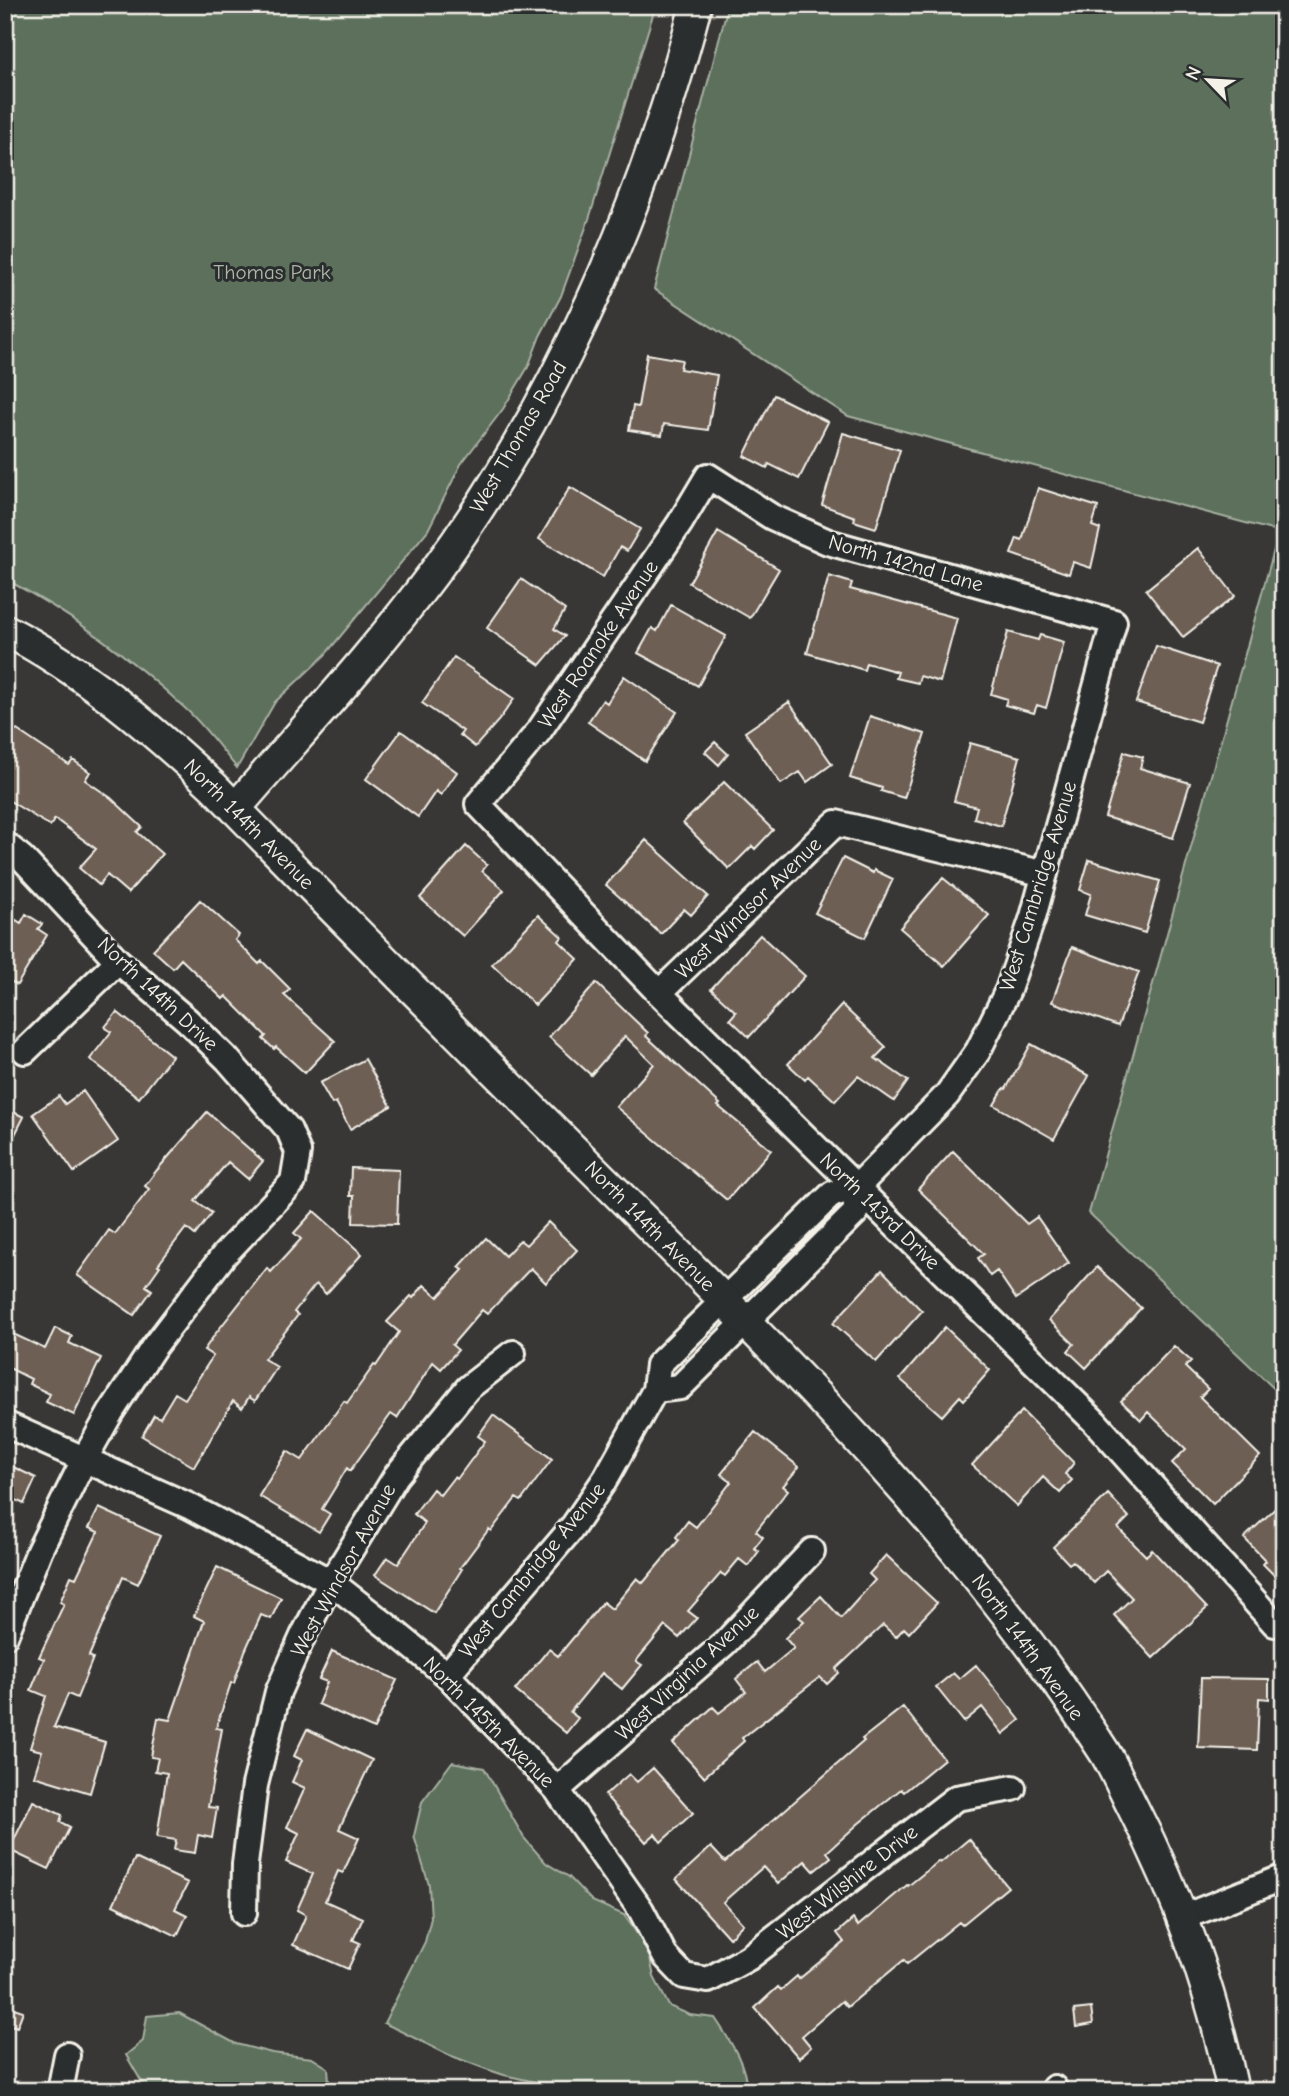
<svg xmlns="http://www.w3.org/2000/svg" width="1289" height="2096" viewBox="0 0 1289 2096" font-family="'Comic Neue',sans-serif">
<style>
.green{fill:#5b705b;stroke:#a8b0a2;stroke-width:2}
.building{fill:#6e5e55;stroke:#f4f1e8;stroke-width:2}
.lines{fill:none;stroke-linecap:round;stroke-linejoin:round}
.minor-casing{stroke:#f4f1e8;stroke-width:30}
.major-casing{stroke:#f4f1e8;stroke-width:35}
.minor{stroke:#2a2d2e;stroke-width:24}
.major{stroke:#2a2d2e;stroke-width:30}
.labels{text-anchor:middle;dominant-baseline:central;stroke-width:6;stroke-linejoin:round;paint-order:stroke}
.park-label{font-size:21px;fill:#afb7a9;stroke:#2a2d2e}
.street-label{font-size:21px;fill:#f4f1e8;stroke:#2a2d2e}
</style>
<rect width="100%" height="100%" fill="#383736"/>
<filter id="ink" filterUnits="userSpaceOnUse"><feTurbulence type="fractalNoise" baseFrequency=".0143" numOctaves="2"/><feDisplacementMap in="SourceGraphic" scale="14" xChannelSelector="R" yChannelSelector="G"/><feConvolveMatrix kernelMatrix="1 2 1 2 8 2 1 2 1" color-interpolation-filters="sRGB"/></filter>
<g filter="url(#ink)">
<!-- green -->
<path class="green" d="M5,5H656L589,219L561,296L540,336L528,367L503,409L461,464L428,530L325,655L275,702L237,768C221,749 206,728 188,711C133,659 72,614 5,579Z
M728,5H1284V1398L1089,1213L1279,532L848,416L654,289Z
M452,1762L484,1768L524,1838L546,1863L569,1877L592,1901L624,1915L648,1949L654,1977L669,2006L690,2015L715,2018C730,2041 746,2063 747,2091H576L504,2075L486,2069L449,2055L384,2023L425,1942L431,1918L429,1885L414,1836L422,1802Z
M179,2013L236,2044L272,2053L312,2058L328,2068L329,2082L324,2091H147L126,2055L143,2041L147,2016Z"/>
<!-- building -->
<path class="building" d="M647,354L682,360L680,369L717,375L708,430L664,424L662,435L629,430L633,406L638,407Z
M774,395L828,422L799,479L769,464L767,468L744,456Z
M843,433L900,450L876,528L854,521L855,517L822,505Z
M570,487L640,529L627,551L620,547L603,577L539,539Z
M1038,488L1098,507L1092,526L1100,529L1091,568L1073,562L1069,574L1011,554L1017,538L1022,540Z
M718,532L779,569L750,618L689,583Z
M1198,548L1235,596L1183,637L1146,590Z
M829,576L852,583L850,589L957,618L940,682L920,676L918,683L896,678L898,672L866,663L864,670L807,653Z
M521,579L565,610L554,629L565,636L540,665L487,628Z
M671,605L726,636L698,686L638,653L652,628L657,631Z
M1008,632L1038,640L1040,635L1064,642L1046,708L1037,705L1034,713L1005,705L1007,699L991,694Z
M1156,646L1217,666L1199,722L1136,702Z
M454,657L514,699L499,720L475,747L460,735L463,731L422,703Z
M624,676L677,712L645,761L588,722L603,700L607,703Z
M789,702L832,764L807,782L800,772L781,784L745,732Z
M870,716L925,734L904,798L881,791L882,788L850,778Z
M5,722L69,765L73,760L90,772L85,780L111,798L142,827L137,832L162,854L128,893L107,875L99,885L79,868L96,849L55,819L50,826L5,798Z
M401,731L457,772L441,795L436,791L418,817L366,779Z
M715,742L728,754L719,765L705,752Z
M970,743L1020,757L1001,826L974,818L977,807L954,801Z
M1124,752L1143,757L1140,768L1190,783L1173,838L1105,817Z
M724,782L773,830L755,849L752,846L729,869L683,823Z
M646,840L708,896L691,915L684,909L661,934L606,885Z
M466,846L487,865L482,871L504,890L463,936L420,898Z
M843,858L873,873L874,870L893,879L865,938L815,913Z
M1089,860L1160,881L1145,933L1085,915L1091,894L1080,890Z
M943,878L989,915L944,966L900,928Z
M200,900L239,935L235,940L259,964L262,961L290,989L284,995L335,1041L305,1073L276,1047L274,1049L263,1039L266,1036L226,996L223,999L181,959L173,968L153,950Z
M5,913L21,923L26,914L42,924L38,929L47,935L17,985L5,978Z
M538,915L562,937L559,941L578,959L535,1005L492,964Z
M760,935L805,976L749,1037L730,1019L736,1012L711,989Z
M1072,947L1139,972L1118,1026L1052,1002Z
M596,983L648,1033L646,1036L720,1104L718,1106L771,1150L727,1200L616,1107L654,1064L625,1036L591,1075L549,1037Z
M842,1005L886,1047L875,1058L908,1081L894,1101L858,1076L835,1101L808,1076L805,1080L788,1064Z
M117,1012L172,1056L139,1098L90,1059L111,1032L105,1027Z
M1031,1044L1089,1076L1054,1139L994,1105L1004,1088L1006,1089Z
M365,1059L391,1106L350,1129L336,1102L332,1104L320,1083Z
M83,1091L118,1141L74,1172L33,1114L59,1096L65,1104Z
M5,1108L24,1117L5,1154Z
M207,1112L263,1161L248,1179L228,1162L195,1201L212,1213L195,1235L186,1228L158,1265L160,1266L146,1286L152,1290L134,1315L77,1275L109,1230L115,1234L149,1189L145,1186L157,1170Z
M953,1151L1027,1224L1037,1217L1069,1263L1016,1299L997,1271L990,1276L978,1258L984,1254L918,1189Z
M351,1168L399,1170L397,1224L353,1223L354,1196H350Z
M314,1211L362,1254L326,1294L316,1284L294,1312L298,1315L264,1359L277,1367L255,1401L249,1397L242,1408L233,1401L194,1467L142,1436L154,1415L160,1418L175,1393L185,1399L213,1356L204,1350L216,1333L267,1268L271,1272L301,1239L294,1233Z
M548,1222L577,1250L546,1283L531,1268L487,1314L482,1310L452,1345L458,1350L441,1369L433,1362L397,1418L391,1414L350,1471L347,1468L322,1509L330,1514L319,1532L259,1496L287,1451L302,1460L344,1401L347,1403L374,1365L376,1366L399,1332L387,1322L411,1296L413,1298L424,1285L438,1297L463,1270L459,1267L486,1238L505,1256L520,1240L526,1245Z
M1097,1267L1141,1308L1086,1368L1068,1351L1074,1344L1049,1320Z
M882,1270L922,1311L876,1362L833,1323Z
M945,1327L990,1370L964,1400L960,1396L942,1416L900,1379Z
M55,1328L72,1336L69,1343L101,1358L74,1415L46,1402L50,1394L29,1384L31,1379L5,1366V1330L45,1349Z
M1174,1346L1191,1361L1185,1367L1208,1389L1200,1397L1260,1456L1213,1504L1172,1463L1186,1449L1148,1412L1141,1420L1121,1401Z
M1022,1411L1074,1463L1065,1474L1072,1480L1060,1493L1043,1477L1017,1506L972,1465Z
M493,1415L552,1459L521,1501L516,1498L491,1531L489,1529L460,1568L462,1569L434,1613L375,1575L387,1557L398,1564L425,1523L414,1514L433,1489L440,1495L454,1477L457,1479L485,1441L478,1436Z
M755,1432L799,1467L783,1486L788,1490L756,1531L763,1537L754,1548L759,1551L748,1566L739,1559L725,1576L721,1573L688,1611L697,1618L679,1638L665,1626L636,1661L642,1665L622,1689L602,1673L570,1712L578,1718L566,1733L515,1690L549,1649L558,1656L603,1602L612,1609L637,1578L643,1583L679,1540L676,1537L688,1521L696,1527L731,1482L721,1474Z
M5,1463L36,1478L24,1504L5,1495Z
M1108,1494L1129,1517L1118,1528L1146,1556L1152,1550L1207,1608L1153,1658L1114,1615L1132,1598L1106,1571L1094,1583L1073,1561L1069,1564L1053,1547Z
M1284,1500V1585L1263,1564L1266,1561L1244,1538Z
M99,1508L160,1536L138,1584L123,1577L89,1656L93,1658L77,1698L68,1694L54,1727L105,1742L90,1793L34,1776L42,1751L30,1748L46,1696L31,1690L44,1659L39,1657L64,1604L60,1602L71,1576L76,1578L98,1532L89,1528Z
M886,1555L937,1603L909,1633L904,1628L896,1637L883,1625L836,1669L839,1673L827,1684L820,1677L742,1738L744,1741L704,1777L673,1743L713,1707L719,1713L746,1692L736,1679L757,1662L765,1672L794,1648L785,1638L804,1621L799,1617L821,1596L841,1618L875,1580L869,1574Z
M217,1567L281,1598L271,1619L261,1615L245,1651L234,1683H231L216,1728L222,1729L208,1807L217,1808L212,1838L198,1835L195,1853L174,1850L176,1840L157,1837L167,1773L155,1771L158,1758L151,1757L158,1718L170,1720L204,1621L194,1616Z
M332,1651L397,1680L374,1729L318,1704L327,1682L319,1679Z
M976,1665L1020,1720L1003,1734L982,1707L964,1722L936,1687L953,1673L959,1679Z
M1201,1678L1269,1679V1699L1259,1698L1257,1750L1198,1748Z
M903,1707L944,1759L904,1792L901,1789L858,1824L827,1852L831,1857L814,1871L805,1861L778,1884L763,1867L723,1902L743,1924L729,1938L676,1879L711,1847L725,1862L864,1741L862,1739Z
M307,1729L372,1760L339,1829L359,1838L343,1873L338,1871L325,1901L363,1918L353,1940L360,1943L348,1969L293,1945L306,1915L297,1910L313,1874L286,1862L299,1833L287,1827L305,1788L292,1782L302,1760L294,1756Z
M653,1768L693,1813L661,1842L655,1834L646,1842L605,1795L629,1774L637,1782Z
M33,1801L62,1815L60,1822L70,1827L49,1869L9,1850Z
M969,1839L1008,1887L962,1925L959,1922L907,1964L904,1960L847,2007L842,2001L802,2036L811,2047L799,2058L755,2008L778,1987L781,1990L797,1976L799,1979L844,1942L837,1933L853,1919L858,1926L907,1885L908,1886L939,1861L940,1863Z
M135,1858L188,1883L175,1909L187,1915L177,1936L113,1905Z
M5,2005L23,2011L17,2027L5,2023Z
M1091,2008L1093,2024L1076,2027L1074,2010Z"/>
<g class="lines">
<!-- minor casing -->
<g class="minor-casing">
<path id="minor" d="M5,844L22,858L118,961L187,1020L228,1060L289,1130L298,1152L293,1182L224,1255L153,1348L111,1412L84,1460L39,1551L5,1636
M659,993L836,823L1045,874
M25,1051L118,961
M655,1390L680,1387L856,1212V1188
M5,1424L189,1506L331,1582L386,1625L447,1675L557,1790L641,1910L665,1956L684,1976L708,1980L748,1958L956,1798L1013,1788
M447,1675L572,1528L606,1478L655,1390L658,1365L832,1194L856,1188L947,1095L978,1051L1008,990L1033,917L1114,622L828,542L772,517L708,476L680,523L539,731L478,804L659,993L1095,1422L1275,1624L1284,1619
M557,1790L725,1643L812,1551
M244,1913L245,1864L255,1785L278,1692L303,1636L331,1582L396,1476L468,1388L513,1353
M1184,1917L1284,1877
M60,2091L67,2055
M1054,2091V2088"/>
</g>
<!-- major casing -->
<g class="major-casing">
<path id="major" d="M5,630C81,668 153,730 214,787C352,929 491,1068 630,1206C801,1376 975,1549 1105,1753C1115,1770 1123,1788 1132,1806C1180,1899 1211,1988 1233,2091
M235,809C302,731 372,656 433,574C555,409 645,204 696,5"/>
</g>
<!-- minor -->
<use href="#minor" class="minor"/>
<!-- major -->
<use href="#major" class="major"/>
</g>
</g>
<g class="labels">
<!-- park labels -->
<g class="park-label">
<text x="272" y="272">Thomas Park</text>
</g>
<!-- street labels -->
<g class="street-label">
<text transform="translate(518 437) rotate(-60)">West Thomas Road</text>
<text transform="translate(906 563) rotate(16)">North 142nd Lane</text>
<text transform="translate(598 644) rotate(-56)">West Roanoke Avenue</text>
<text transform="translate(249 824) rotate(45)">North 144th Avenue</text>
<text transform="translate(1038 886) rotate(-73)">West Cambridge Avenue</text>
<text transform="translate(748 908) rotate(-44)">West Windsor Avenue</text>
<text transform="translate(158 994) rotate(43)">North 144th Drive</text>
<text transform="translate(880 1211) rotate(44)">North 143rd Drive</text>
<text transform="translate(650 1226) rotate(45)">North 144th Avenue</text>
<text transform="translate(343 1570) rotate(-61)">West Windsor Avenue</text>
<text transform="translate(532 1570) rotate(-51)">West Cambridge Avenue</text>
<text transform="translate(1028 1647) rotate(54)">North 144th Avenue</text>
<text transform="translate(687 1673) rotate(-43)">West Virginia Avenue</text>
<text transform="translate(489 1722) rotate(45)">North 145th Avenue</text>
<text transform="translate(847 1882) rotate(-38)">West Wilshire Drive</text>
</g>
</g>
<!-- margin -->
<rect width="1289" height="2096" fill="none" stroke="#2a2d2e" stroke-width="28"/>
<rect x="14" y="14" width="1261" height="2068" fill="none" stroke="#f4f1e8" stroke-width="2.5" filter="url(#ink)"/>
<!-- north arrow -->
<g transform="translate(1208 80) rotate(295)" stroke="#2a2d2e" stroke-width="5" paint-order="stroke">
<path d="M0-5L12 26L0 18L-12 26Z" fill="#f4f1e8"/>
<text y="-10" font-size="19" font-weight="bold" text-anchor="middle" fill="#f4f1e8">N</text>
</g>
</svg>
